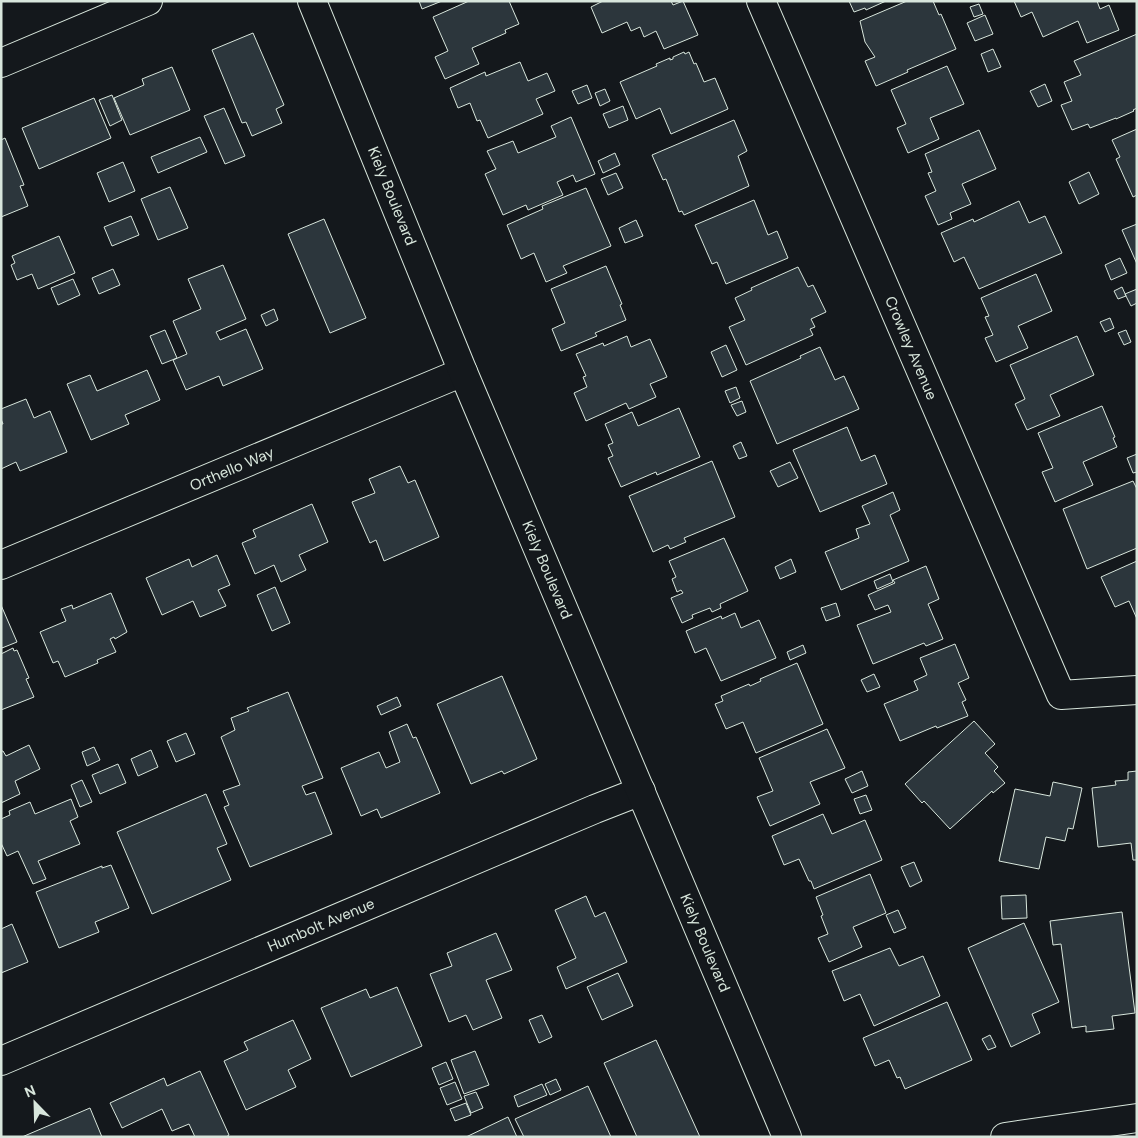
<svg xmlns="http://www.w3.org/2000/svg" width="1138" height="1138" viewBox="0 0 1138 1138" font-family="'DM Sans',sans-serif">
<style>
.building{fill:#2c363c;stroke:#d8e6dc}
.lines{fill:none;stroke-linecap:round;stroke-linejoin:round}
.street-casing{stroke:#d8e6dc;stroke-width:30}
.secondary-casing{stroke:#d8e6dc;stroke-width:30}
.street{stroke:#14181c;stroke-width:28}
.secondary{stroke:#14181c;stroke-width:28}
.labels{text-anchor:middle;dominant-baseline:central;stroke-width:4;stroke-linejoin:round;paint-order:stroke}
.street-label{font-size:15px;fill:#d8e6dc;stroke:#14181c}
</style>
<rect width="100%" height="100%" fill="#14181c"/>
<!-- building -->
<path class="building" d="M419,1H442L422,9Z
M469,1H509L519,24L505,30L506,33L472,48L479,64L445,79L435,57L448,51L433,17Z
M603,1H671L673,5L683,1L698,35L664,49L656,31L644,37L640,27L631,31L627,22L602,33L591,7Z
M849,1H886L866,10L865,8L854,12Z
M907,1H933L939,15L941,14L956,49L907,70L908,72L876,86L865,61L875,57L865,42L860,21Z
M1014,1H1097L1100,9L1109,5L1119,30L1087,43L1078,21L1043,37L1032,12L1021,17Z
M979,4L983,14L974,17L970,7Z
M985,15L993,34L975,41L967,23Z
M253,33L284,105L276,109L282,123L252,136L246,122L242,123L212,50Z
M1137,34V108L1133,110L1134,111L1116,119V118L1090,128L1088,124L1072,130L1061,105L1072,101L1064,82L1081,75L1074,61Z
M993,49L1001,67L988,72L981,54Z
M684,52L685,54L689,52L694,64L696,63L704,82L715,78L728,109L671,134L660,108L636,119L620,82L657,66L656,64L670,58V60L673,59V57Z
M520,62L528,81L547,73L555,91L536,99L543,114L488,138L480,120L477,121L470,103L458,108L450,88L485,72L486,76Z
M947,66L964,104L930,118L939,139L908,153L897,128L906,124L891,90Z
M172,67L190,110L130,135L114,98L144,85L142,79Z
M1045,84L1052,101L1038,107L1030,91Z
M587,85L592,98L578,104L572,91Z
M605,89L610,101L600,106L595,93Z
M112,95L122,120L110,126L99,100Z
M94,98L111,138L39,169L22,128Z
M623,106L628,120L609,128L603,114Z
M224,108L245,156L225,164L204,116Z
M571,117L595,174L576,182L573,175L557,182L563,195L528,210L526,205L503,215L485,174L496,169L487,151L513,141L518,153L556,137L551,126Z
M734,120L747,151L738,156L749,186L684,215L682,211L679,212L666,179L663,180L652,155Z
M1137,129V195L1133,197L1116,159L1120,157L1112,140Z
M979,130L996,169L962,184L971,204L950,213L952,219L938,225L925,196L936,191L928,173L932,172L925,154Z
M200,137L207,152L158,173L151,157Z
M5,138L24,185L20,186L28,206L1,217V140Z
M615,153L620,165L603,173L598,161Z
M123,162L135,191L109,202L97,173Z
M1089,172L1099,194L1079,204L1069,182Z
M616,173L623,188L608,195L601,179Z
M170,187L188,228L158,240L141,199Z
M586,188L611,246L563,266L567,273L546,282L534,253L521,259L507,225L543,209L542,206Z
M754,200L768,235L777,231L788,258L726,284L717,262L712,264L695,225Z
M1019,201L1029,223L1045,216L1062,253L979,289L964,257L954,262L941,233L973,219L974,222Z
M131,216L139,235L112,246L104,227Z
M324,219L366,318L330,333L288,234Z
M636,220L643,236L625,243L619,228Z
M1137,224V264L1122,230Z
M59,236L75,273L38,289L32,274L17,280L11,265L15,263L12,256Z
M1120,258L1127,273L1111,280L1105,265Z
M223,265L246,319L216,332L220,340L246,329L263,369L223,386L219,376L186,390L173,360L187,354L173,321L201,309L188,279Z
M606,266L622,304L620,305L626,320L595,333L597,336L561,351L552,329L565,323L551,289Z
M798,267L808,287L813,285L826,312L811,319L815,327L810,329L813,335L746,365L729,327L745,320L735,298L752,290L751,288Z
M113,269L120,285L99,294L92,278Z
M1036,274L1052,311L1018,326L1028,348L996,362L985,338L993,335L985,317L989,316L981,298Z
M73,279L80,295L58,305L51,288Z
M1122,287L1126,296L1118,299L1114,291Z
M1137,289V303L1131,306L1125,294Z
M274,309L278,320L266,326L261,315Z
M1110,318L1114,328L1105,332L1100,322Z
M165,330L177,358L162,364L150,336Z
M1126,330L1131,342L1124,345L1118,333Z
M627,336L631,347L650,339L667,377L650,384L656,397L629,409L626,403L586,421L574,393L587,387L583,377L586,376L576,354L603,343L604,346Z
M1077,336L1094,375L1050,395L1060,416L1027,430L1015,404L1025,399L1010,365Z
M726,345L737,370L722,377L711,352Z
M820,347L835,380L844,376L859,409L777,444L750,381L801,358L800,356Z
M147,370L160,400L125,415L129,424L91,440L67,384L90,375L97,391Z
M736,387L740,398L730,403L725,391Z
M26,399L34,418L50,411L67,452L20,471L16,462L1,469V424H3L1,419V409Z
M742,401L746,412L737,416L731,405Z
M1102,406L1115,437L1113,438L1117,447L1083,462L1093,485L1055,502L1042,472L1053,468L1038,433Z
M679,408L700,457L657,475L656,472L621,487L608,458L613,456L608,445L613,443L605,424L632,412L638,426Z
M847,427L861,461L875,455L887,484L820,512L793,450Z
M741,442L747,456L739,459L733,446Z
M1137,454V472L1133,473L1127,458Z
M712,461L735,517L684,538L686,542L670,549L668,545L653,552L629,496Z
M790,462L798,478L778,487L770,471Z
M400,466L408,483L415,480L439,537L384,561L376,540L370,543L352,502L375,493L369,479Z
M1133,481L1137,489V548L1087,569L1063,509Z
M893,492L900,510L890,515L909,561L841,590L825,552L859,538L856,529L870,524L862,506Z
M312,504L328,542L299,555L306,570L281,582L274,565L255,574L242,543L256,537L253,530Z
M724,538L748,591L720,604L721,608L712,612L710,608L692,615L693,618L682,623L671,598L683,593L681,590L677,592L672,579L676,577L669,561Z
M217,555L230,585L218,590L226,606L200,617L193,601L162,615L146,578L189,559L192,567Z
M791,559L796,572L780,579L775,567Z
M1137,561V619L1129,601L1115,607L1101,577Z
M926,566L939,599L928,604L943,639L926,646L924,643L873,664L857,625L891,612L888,605L875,610L868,595L895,583L893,580Z
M890,574L893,582L877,589L874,581Z
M275,587L290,623L272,631L257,595Z
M111,593L127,632L115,639L114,637L110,639L116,652L97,660L98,663L65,677L58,661L53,663L40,632L66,621L61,609L72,605L73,609Z
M836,603L840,616L826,621L821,608Z
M1,605L17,642L2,648L1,645Z
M735,613L741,628L759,620L776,658L721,681L706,648L695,653L686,631L721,616L722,619Z
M955,644L969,678L958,683L966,700L962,702L968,716L937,728L936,726L900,741L884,704L918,690L914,681L927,675L920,658Z
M803,645L806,653L790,660L787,652Z
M13,648L14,651L17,650L29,678L26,679L34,697L1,710V654Z
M797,663L823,724L756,753L743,722L726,729L715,704L723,701L721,696L749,684L750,686L761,681L760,679Z
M874,674L880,687L867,692L861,680Z
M502,676L537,759L504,774L502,771L471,784L437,704Z
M288,692L323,778L302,786L306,795L315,792L332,834L250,867L224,807L229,805L223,791L240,785L221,737L235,730L231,718L249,711L247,708Z
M397,697L401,706L381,715L377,706Z
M974,721L995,744L985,753L998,767L994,771L1005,783L993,793L992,791L950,829L924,801L922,803L905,784Z
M407,724L413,738L416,737L440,793L381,818L377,809L361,816L341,768L379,752L386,768L400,762L389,732Z
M827,729L845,768L810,782L820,804L770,826L757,797L773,791L759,758Z
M186,733L195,754L176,762L167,741Z
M29,745L40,769L15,781L20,794L1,803V751H3L6,756Z
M94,747L100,760L87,766L82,752Z
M151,750L158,767L138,776L131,759Z
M118,764L126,783L100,794L92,775Z
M862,771L868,786L852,793L845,779Z
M1137,771V860H1133L1131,843L1098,847L1092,788L1116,785L1115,781L1128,780V772Z
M82,780L92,802L80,807L71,785Z
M1053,782L1082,788L1073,829L1068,828L1065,841L1046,837L1039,869L999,861L1015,789L1050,796Z
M206,794L227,844L217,848L231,880L152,914L117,832Z
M866,795L872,810L860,814L854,799Z
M71,799L78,817L70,821L80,844L38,861L46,879L33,884L18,851L7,856L1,843V819L10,815L9,811L30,802L35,814Z
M823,814L832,834L865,820L882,860L814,889L811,881H809L799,859L784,865L772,836Z
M914,862L922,881L910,887L901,867Z
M111,865L129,908L95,922L99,932L59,948L36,892L102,866V868Z
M870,874L886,913L853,927L862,947L829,962L818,938L828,934L821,916L823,915L816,897Z
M1026,895L1027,918L1002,919L1001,896Z
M586,896L595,917L605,912L627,962L566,989L557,967L576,958L555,910Z
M898,910L906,928L894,933L886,915Z
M1122,912L1135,1013L1112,1016L1114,1029L1086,1032V1026L1072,1028L1061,944L1053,945L1050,921Z
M1024,923L1059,1002L1032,1014L1040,1033L1011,1047L968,948Z
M12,924L28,962L1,973V929Z
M496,933L512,970L486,980L502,1018L473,1030L466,1015L449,1022L430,974L452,966L447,953Z
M890,948L899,966L923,956L940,996L874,1026L860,994L844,1001L832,971Z
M618,973L633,1006L602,1020L587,987Z
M397,987L422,1046L351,1077L321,1008L366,989L370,998Z
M947,1002L972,1060L905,1089L900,1077L897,1078L889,1060L875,1066L863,1038Z
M542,1015L552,1037L539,1043L529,1020Z
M293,1020L311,1059L288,1070L296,1087L246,1110L224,1061L248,1050L244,1042Z
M990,1035L996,1047L988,1050L982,1039Z
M656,1040L700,1137H637L604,1063Z
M475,1051L489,1085L464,1094L451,1060Z
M446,1062L453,1079L439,1085L432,1068Z
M200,1071L229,1135L226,1137H195L189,1124L172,1131L162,1109L122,1128L110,1103L164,1078L167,1086Z
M556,1079L561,1090L550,1095L545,1084Z
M455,1082L462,1099L447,1105L440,1088Z
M542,1084L547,1095L518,1107L514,1096Z
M588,1086L611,1137H524L515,1119Z
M476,1092L483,1108L471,1113L464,1096Z
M466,1103L471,1115L455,1121L450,1109Z
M90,1108L102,1137H22Z
M508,1117L517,1137H466Z"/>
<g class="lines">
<!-- street casing -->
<g class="street-casing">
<path id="street" d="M761,1L1061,695L1137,690
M1,63L148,1
M1,565L463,372
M1,1061L595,809L641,791"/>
</g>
<!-- secondary casing -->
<g class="secondary-casing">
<path id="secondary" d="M312,1L463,372L787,1137
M1005,1137L1137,1118"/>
</g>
<!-- street -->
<use href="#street" class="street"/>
<!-- secondary -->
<use href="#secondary" class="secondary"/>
</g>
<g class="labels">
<!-- street labels -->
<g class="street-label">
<text transform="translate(392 196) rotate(68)">Kiely Boulevard</text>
<text transform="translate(911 348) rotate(67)">Crowley Avenue</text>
<text transform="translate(232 469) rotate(-23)">Orthello Way</text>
<text transform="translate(547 570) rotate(67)">Kiely Boulevard</text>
<text transform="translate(321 925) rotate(-23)">Humbolt Avenue</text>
<text transform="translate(705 943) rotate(67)">Kiely Boulevard</text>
</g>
</g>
<!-- border -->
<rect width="1138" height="1138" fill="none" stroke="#d8e6dc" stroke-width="5"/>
<!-- north arrow -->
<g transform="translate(35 1103) rotate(337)" stroke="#14181c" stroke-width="4" paint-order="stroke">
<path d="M0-4L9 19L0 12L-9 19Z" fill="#d8e6dc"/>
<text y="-8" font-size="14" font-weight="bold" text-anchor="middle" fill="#d8e6dc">N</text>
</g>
</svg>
